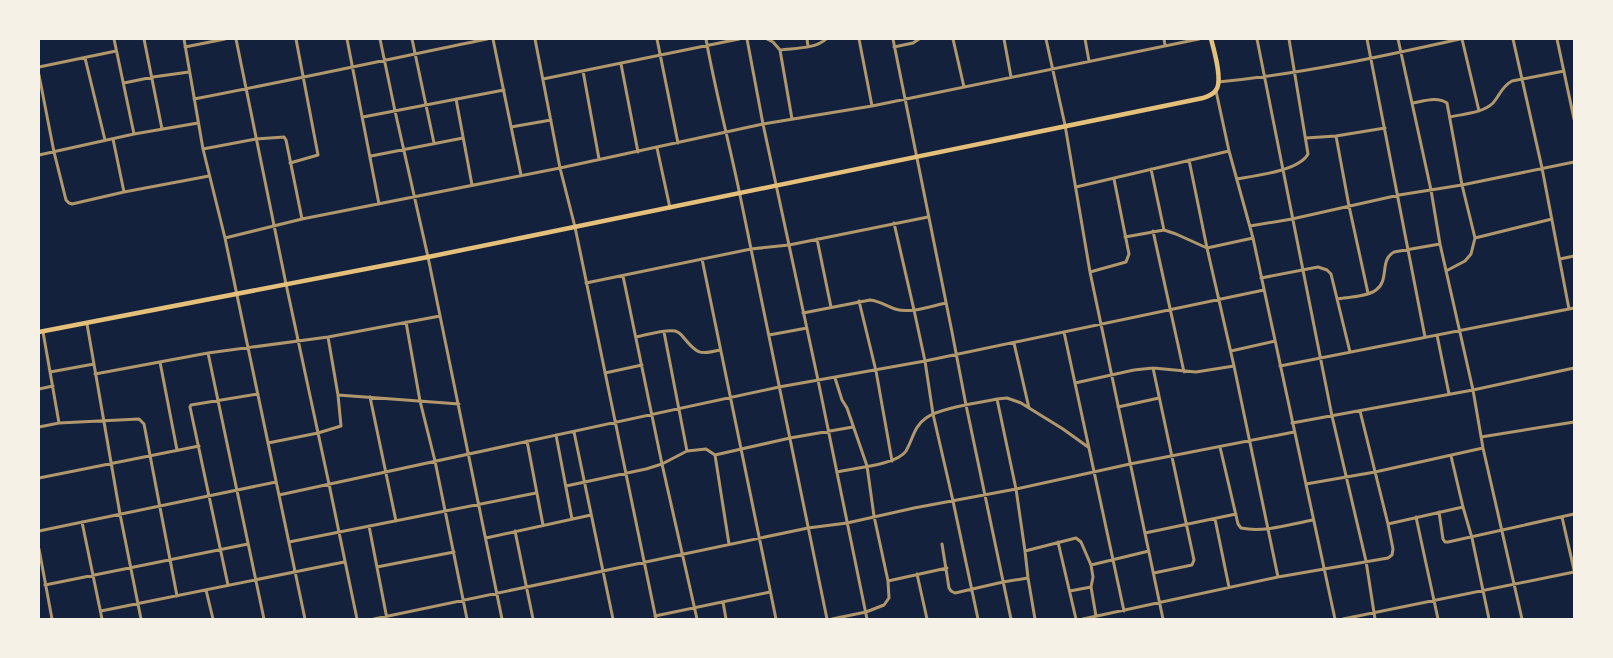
<svg xmlns="http://www.w3.org/2000/svg" width="1613" height="658" viewBox="0 0 1613 658" font-family="Georgia,serif">
<style>
.lines{fill:none;stroke-linecap:round;stroke-linejoin:round}
.minor{stroke:#b1986c;stroke-width:3}
.secondary{stroke:#e5c07b;stroke-width:4.5}
</style>
<rect width="100%" height="100%" fill="#14213d"/>
<g class="lines">
<!-- minor -->
<path class="minor" d="M114,39L134,134
M144,39L162,129
M184,39L203,149L225,238L305,619
M236,39L286,284L329,484L357,619
M347,39L379,204
M380,39L395,111L428,257L502,619
M412,39L434,143
M493,39L521,175
M535,39L560,168L575,227L656,619
M657,39L678,143
M706,39C716,95 731,149 742,205C770,343 799,481 827,619
M747,39L763,124L818,380L867,619
M767,39L773,42L780,50L792,119
M807,39L808,46
M859,39L872,106
M893,39L952,332L966,405L1011,619
M953,39L964,87
M1004,39L1011,77
M1046,39L1065,125L1090,272L1163,619
M1085,39L1089,61
M1164,39L1165,45
M1257,39L1332,416L1366,561L1375,619
M1367,39L1425,337
M1398,39L1431,190L1440,244L1473,390L1483,448L1522,619
M1462,39L1479,111
M1513,39L1542,168L1569,309
M1557,39L1574,119
M185,47L225,39
M894,47L913,43L919,39
M780,50C793,48 816,49 826,39
M85,58L105,140
M621,64L638,152
M39,67L116,51
M583,71L599,159
M39,75L54,152L66,200L69,203L72,204L124,192L209,176
M543,79L739,39
M1218,82C1300,74 1380,57 1460,39
M124,83L153,77L189,72
M1216,91L1229,151L1253,238L1335,619
M194,99C292,80 390,59 487,39
M456,99L472,185
M1413,103C1424,101 1437,96 1447,103L1462,185L1475,238L1471,254L1465,261L1446,271
M363,117L504,90
M1450,117C1463,114 1483,113 1493,103C1500,95 1502,86 1512,81L1564,71
M511,127L551,120
M1336,136L1349,206L1368,293
M1306,138L1336,136L1385,128
M113,139L124,192
M657,148L670,208
M203,149L256,139L284,137L286,140L302,219
M39,155L134,134L198,123
M371,156L463,138
M1189,160L1207,248L1234,366L1278,577
M290,163L318,155L296,39
M1151,169L1164,230
M1237,179C1254,176 1299,171 1308,154L1289,39
M1076,187L1229,151
M894,223L914,310L925,361L933,414L953,501L978,619
M1250,226L1292,219L1399,195L1462,185L1574,162
M1153,231L1184,372
M1125,237L1164,230L1176,234L1207,248L1253,238
M225,238L302,219L560,168L763,124L872,106L1199,39
M1475,238L1552,219
M817,239L831,307
M702,259L776,619
M1560,259L1574,256
M1090,272L1126,262L1129,254L1114,179
M623,276L662,464L697,619
M1261,278L1318,267L1327,270L1331,274L1350,352
M586,283L751,249L789,245L928,217
M1337,299C1349,297 1367,297 1376,290C1390,280 1379,260 1394,252L1440,244
M859,301L876,371L892,461
M803,313L870,300C880,301 886,306 895,309C911,314 931,306 946,303
M406,322L420,401L435,461L467,619
M87,324L120,514L141,619
M43,332L59,423L139,419L144,424L177,596
M664,332L687,451
M1064,332L1124,611
M769,335L807,328
M1437,335L1449,394
M636,337C646,335 665,329 675,331C679,332 681,334 684,338C697,354 700,355 720,350
M1014,343L1029,408
M1231,351L1275,341
M208,353L264,619
M160,362L177,450
M1280,366L1574,308
M1153,368L1194,560L1192,565L1154,573
M50,372L94,364
M605,373L642,365
M95,374L208,353L328,337L440,316
M1075,383L1134,370L1153,368L1196,372L1234,366
M39,389L53,386
M338,395L459,404
M370,397L396,521
M997,399L1016,489L1025,551L1028,578L1035,619
M1118,407L1159,398
M1292,423L1473,390L1574,368
M39,427L59,423
M574,432L613,619
M556,435L572,519
M1481,437L1574,422
M527,441L543,525
M268,443L318,433L341,426L338,395L328,337
M1220,447L1238,524L1241,528C1264,533 1291,524 1313,520
M715,455L790,438L853,427
M1451,456L1463,507L1472,538L1489,619
M837,472C853,468 897,465 906,451C913,439 914,426 926,418C939,408 979,403 997,399L1007,398L1021,403L1063,429L1088,447
M39,478L199,446
M1306,484L1375,472L1483,448
M566,486L646,469L662,464L687,451L706,449L715,455L729,544
M279,495L779,387L925,361L1264,290
M1439,512L1443,539L1445,542H1448L1574,514
M1416,517L1438,619
M1562,517L1574,570
M1215,519L1229,587
M82,522L102,619
M1388,524L1463,507
M369,526L387,619
M39,531L276,482
M515,531L533,619
M1145,533L1236,514
M486,538L591,515
M289,542L536,493
M1058,542L1076,619
M942,544L949,588L951,591L955,593L1003,582L1028,578
M39,549L52,619
M1025,551L1076,538L1081,542L1091,565L1149,551
M1091,565L1093,577L1091,587L1096,616
M377,567L454,552
M917,574L927,619
M888,581L947,568
M45,585L248,544
M228,585L190,407L191,405L258,394
M206,590L213,619
M1070,591L1091,587
M723,602L726,619
M101,611L344,562
M655,616L770,592
M374,619L808,528L847,523L914,508L1016,489L1130,464L1294,432
M832,619L866,612L884,605L889,598L888,581L874,516L867,466L847,408L842,400L835,378
M1083,619L1278,577L1388,558L1392,555L1393,549L1388,524L1360,411
M1343,619L1574,572"/>
<!-- secondary -->
<path class="secondary" d="M39,332L428,257L1203,98C1208,96 1213,95 1216,90C1223,81 1214,50 1211,39"/>
</g>
<!-- border -->
<rect width="1613" height="658" fill="none" stroke="#f6f1e7" stroke-width="80"/>
</svg>
